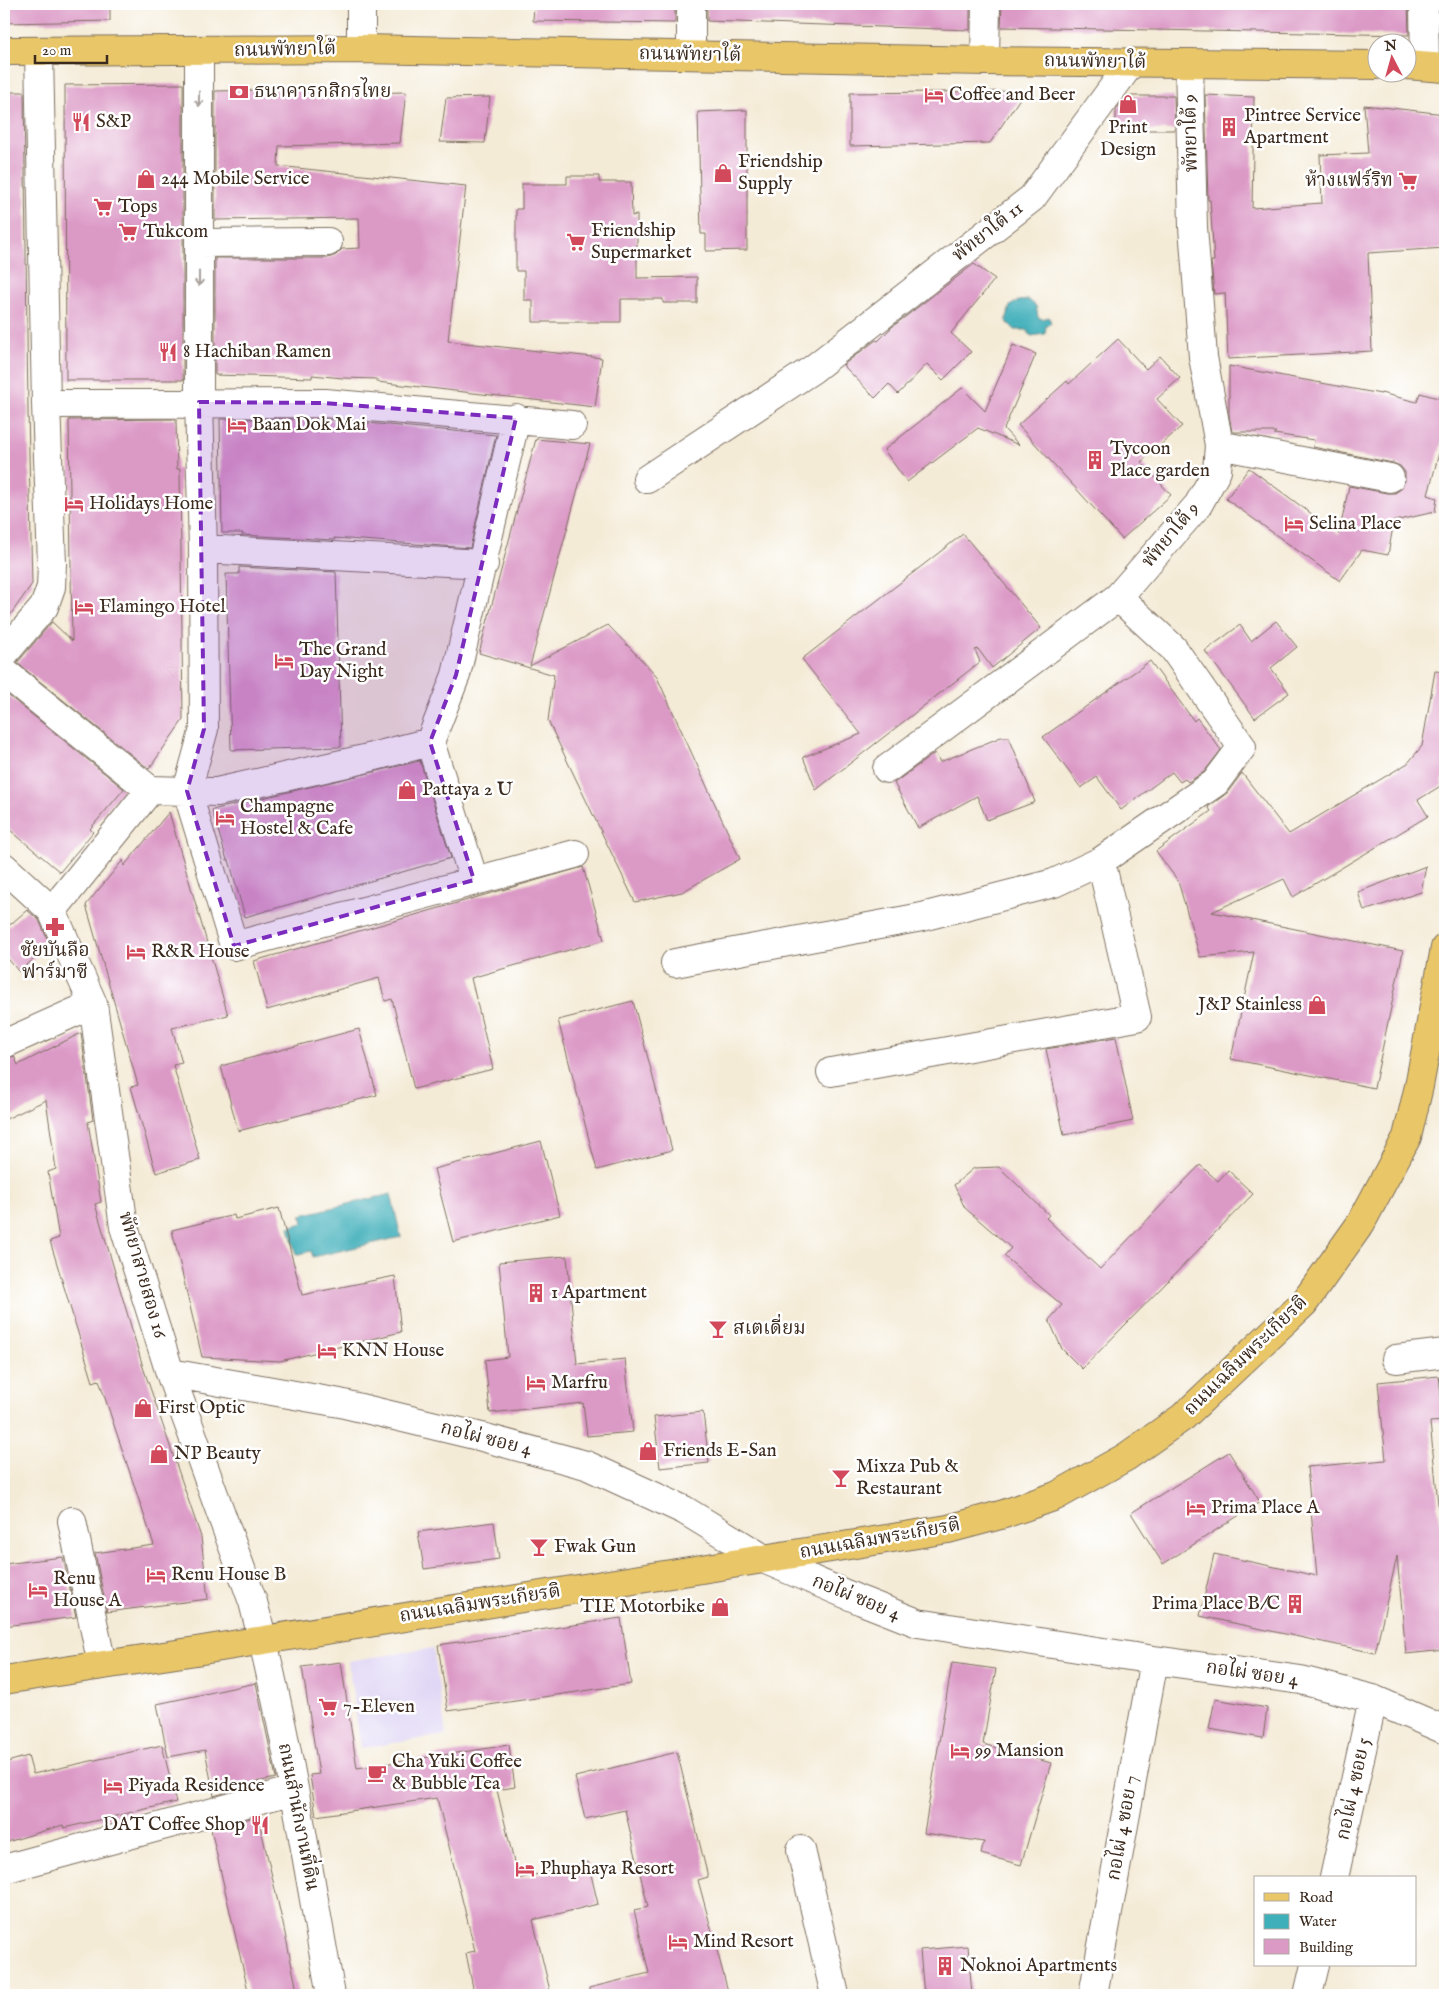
<svg xmlns="http://www.w3.org/2000/svg" width="1449" height="1999" viewBox="0 0 1449 1999" font-family="'IM FELL English','Noto Serif Thai',serif">
<style>
.built{fill:#dfd5f5}
.water{fill:#3fafba;stroke:#3d6c6c}
.building{fill:#db99c6}
.lines{fill:none;stroke-linecap:round;stroke-linejoin:round}
.minor-casing{stroke:#7c6e5f;stroke-width:30}
.major-casing{stroke:#7c6e5f;stroke-width:30}
.minor{stroke:#fff;stroke-width:28}
.major{stroke:#e9c769;stroke-width:28}
.oneway{stroke:#a79f9a}
.marked{fill:#7b2cbf;fill-opacity:0.2;stroke:#7b2cbf;stroke-width:4;stroke-dasharray:10 6;stroke-linejoin:round}
.labels{text-anchor:middle;dominant-baseline:central;stroke-width:5;stroke-linejoin:round;paint-order:stroke}
.street-label{font-size:19px;fill:#3b2a1e;stroke:#fff}
.poi-label{font-size:19px;fill:#3b2a1e;stroke:#fff;text-anchor:start}
</style>
<rect width="100%" height="100%" fill="#fff"/>
<filter id="ink" filterUnits="userSpaceOnUse"><feTurbulence type="fractalNoise" baseFrequency=".02" numOctaves="2"/><feDisplacementMap in="SourceGraphic" scale="10" xChannelSelector="R" yChannelSelector="G"/><feConvolveMatrix kernelMatrix="1 2 1 2 8 2 1 2 1" color-interpolation-filters="sRGB"/></filter>
<filter id="wash" filterUnits="userSpaceOnUse"><feTurbulence type="fractalNoise" baseFrequency=".0096" numOctaves="4" result="noise"/><feDisplacementMap in="SourceGraphic" scale="20" xChannelSelector="R" yChannelSelector="G"/><feGaussianBlur stdDeviation="1.12" result="paint"/><feColorMatrix in="noise" values="0 0 0 0 0 0 0 0 0 0 0 0 0 0 0 0 0 1.4 0 .05"/><feComposite in="paint" operator="in"/></filter>
<g filter="url(#wash)">
<rect width="100%" height="100%" fill="#f4ebd7"/>
<!-- built -->
<path class="built" d="M433,1648L446,1735L361,1748L348,1661Z"/>
<!-- water -->
<path class="water" d="M1029,300L1036,306L1038,317L1042,319L1049,317L1051,323L1046,326L1045,334L1031,336L1027,330H1015L1006,321L1010,306L1018,301Z
M391,1194L401,1237L313,1257L311,1251L296,1255L289,1227L303,1223L301,1215Z"/>
<g id="blocks">
<!-- building -->
<path class="building" d="M4,4H110V21L4,23Z
M534,4H675V23L533,21Z
M707,4H970V30L707,21Z
M1002,4H1408L1409,35L1001,27Z
M1440,4H1445V39L1440,38Z
M183,84V380H66L65,85Z
M358,88V93L406,92L400,143L279,146L278,166L466,186L448,341L602,358L595,407L377,382V379L343,378L312,375V378L215,375V258H328L336,255L342,249L360,248L359,218L215,220V91Z
M1025,91L990,143L850,146V93Z
M4,92H24L28,411L32,584L4,624Z
M1205,95L1254,97L1252,208L1322,203L1320,155L1368,153L1364,105L1445,114V248L1368,253L1372,351L1228,359L1225,293L1214,294L1211,261H1214L1210,200H1208Z
M1126,96H1174L1175,130H1116V110Z
M490,97L485,143L440,142L446,98Z
M747,110V250L706,251V234H701L698,112Z
M567,176H599V182H631L632,216L637,215V278L697,277V303H663V299H621V322H533V300H524V271H516V209H522V184H567Z
M974,264L995,279L951,333L971,352L943,380L927,364L898,394L889,384L875,398L843,365L876,340L878,341L892,327Z
M1118,339L1146,369L1160,356L1180,378L1157,399L1182,426L1141,462L1171,495L1122,539L1018,425L1067,381L1069,384Z
M1013,345L1036,354L1004,429L1019,445L978,428L907,482L884,450L962,388L985,411Z
M1229,366L1381,394V393L1417,402L1420,393L1445,400V430L1428,495L1437,498L1435,512L1394,521L1388,555L1362,550L1340,581L1226,499L1249,468L1339,534L1349,486L1387,493H1395L1401,489L1405,481V472L1400,466L1393,463L1313,447L1314,440L1274,434L1276,432H1232L1229,415Z
M176,419L177,469H180L183,720L149,769L17,663L52,622L72,641L69,420Z
M220,419H324L496,435L470,548L334,538L335,540L242,535L243,533H222Z
M536,439L590,444L530,666L608,625L656,675L740,859L682,892L635,902L548,721L554,675L479,653Z
M963,534L1041,628L992,668L978,649L975,650L980,662L816,790L803,757L861,734L802,659Z
M239,567L336,572L341,747L231,750L226,574H239Z
M1276,621L1297,647L1271,668L1289,693L1255,718L1205,651L1240,625L1251,641Z
M1150,661L1194,721L1197,718L1221,750L1204,772L1188,782L1185,779L1180,782L1172,772L1121,810L1097,777L1081,788L1043,737Z
M1435,671L1445,672V762L1442,785L1418,800L1428,816L1293,897L1284,879L1212,912L1403,951L1374,1088L1231,1059L1254,952L1200,957L1178,881L1156,851L1211,811L1208,807L1227,793L1242,773L1289,834L1408,763L1422,746Z
M4,692L124,789L90,829L93,832L60,872L4,825Z
M1001,737H1009L1035,802L987,820L977,796L918,828L894,783L935,753L940,762Z
M420,761L451,858L245,917L229,860H227L212,810Z
M169,812L228,1015L172,1028L182,1063L173,1065L200,1160L156,1173L131,1087L138,1085L86,905L123,860L124,866Z
M1426,866L1421,892L1364,911L1358,892Z
M583,867L604,940L471,978L493,1069L414,1089L392,999L385,1001L379,978L267,1010L254,961Z
M27,910L39,920L50,945L19,972L4,954V930Z
M633,1001L672,1150L597,1170L558,1020Z
M359,1029L377,1095L238,1131L221,1066Z
M81,1033L93,1120L88,1122L101,1202L95,1204L143,1367L201,1537L208,1599L107,1612L95,1553L154,1545L99,1380L93,1382L50,1241L59,1238L48,1172L56,1169L46,1100L4,1120V1059L14,1056L18,1065Z
M1116,1037L1133,1121L1064,1135L1046,1049Z
M541,1141L560,1215L453,1242L434,1169Z
M1200,1165L1218,1181L1228,1170L1253,1194L1082,1369L1062,1349L1049,1320L1062,1305L1004,1256L1011,1248L965,1208L954,1185L974,1168L999,1167L1049,1215L1046,1218L1100,1269Z
M279,1208L302,1295L395,1276L401,1332L280,1361L202,1357L172,1230L234,1215L235,1219Z
M567,1256L577,1364L625,1359L633,1432L587,1436L583,1403L490,1413L485,1360L508,1357L499,1262Z
M1439,1376L1444,1421L1430,1422L1445,1575V1650L1406,1654L1397,1556L1375,1653L1200,1616L1214,1554L1317,1576L1307,1467L1386,1460L1378,1382Z
M703,1412L709,1463L660,1468L654,1417Z
M1229,1452L1260,1502L1163,1564L1131,1513Z
M494,1522L499,1559L424,1569L418,1532Z
M63,1557L76,1617L4,1626V1564Z
M621,1618L631,1684L448,1711L438,1645Z
M341,1662L357,1768L509,1745L515,1787L497,1790L518,1879L588,1862L598,1904L533,1920L551,1995H487V1990L474,1993L466,1953L475,1951L437,1798L316,1816L310,1775L319,1774L302,1667Z
M952,1663L996,1669L983,1744L1051,1763L1021,1865L981,1854L984,1842L924,1833Z
M256,1683L276,1778L251,1783V1785L214,1796L205,1750L168,1757L157,1704Z
M1215,1699L1267,1708L1263,1738L1209,1729Z
M162,1745L176,1802L64,1828L63,1825L4,1843V1763L28,1756L33,1774Z
M677,1752L708,1877L698,1880L729,1995H589V1988L649,1973L634,1910L648,1907L625,1810L585,1819L575,1777Z
M258,1816L283,1924L298,1995H249L211,1829Z
M968,1946L972,1995H924L920,1950Z"/>
</g>
</g>
<g filter="url(#ink)">
<use href="#blocks" fill-opacity="0" stroke="#7c6e5f" stroke-width="1"/>
<g class="lines">
<!-- minor casing -->
<g class="minor-casing">
<path id="minor" d="M691,4V55
M1424,4L1425,65
M361,49V4
M985,61L986,4
M199,243L328,242
M46,404L325,403L572,425
M1219,445L1390,478
M647,479L813,369L1032,198L1131,63
M203,549L484,564
M4,654L44,607L51,587L52,564L46,404L39,51
M4,672L150,790
M430,742L360,760L217,792L187,791L234,946L575,854
M887,769L1118,597L1198,505L1217,471L1219,445L1203,357L1193,227L1189,63
M4,867L52,911L93,1004L124,1227L170,1373L253,1602C287,1731 307,1864 331,1995
M474,880L430,742L456,675L516,418
M52,911L150,790L187,791L204,729L203,549L199,402V51
M675,963L922,917L1054,883L1101,861L1215,783L1242,747L1173,648L1118,597
M4,1044L93,1004
M831,1072L1137,1017L1101,861
M1396,1359L1445,1353
M170,1373L340,1403L482,1437L586,1465L684,1510L766,1560L862,1601L918,1623L1154,1660L1301,1680L1373,1699L1445,1730
M72,1521L102,1665
M801,1850L835,1995
M4,1869L294,1790
M1334,1878L1373,1699
M1093,1995L1154,1660
M1308,1995L1315,1965"/>
</g>
<!-- major casing -->
<g class="major-casing">
<path id="major" d="M4,51L361,49L985,61L1376,65
M1406,65L1445,68
M4,1680L196,1651L948,1529L1004,1514L1056,1496L1126,1457L1183,1417L1304,1303L1361,1223L1407,1137L1419,1086L1445,948"/>
</g>
<!-- minor -->
<use href="#minor" class="minor"/>
<!-- major -->
<use href="#major" class="major"/>
</g>
<!-- one-way arrows -->
<defs><path id="oneway-shaft" d="M-6 0H5M1.5-3L5.5 0L1.5 3" fill="none" stroke-width="1.6" stroke-linecap="round" stroke-linejoin="round" transform="scale(1.25)"/></defs>
<g class="oneway">
<use href="#oneway-shaft" transform="translate(199 99) rotate(90)"/>
<use href="#oneway-shaft" transform="translate(199 279) rotate(90)"/>
</g>
</g>
<!-- marked area -->
<path class="marked" d="M199,402L325,403L516,418L456,675L430,742L474,880L234,946L187,791L204,729Z"/>
<!-- icons -->
<defs>
<g id="bank-bare" transform="scale(1.5)"><path d="M-6-4H6V4H-6ZM0-2.3a2.3 2.3 0 1 0 0 4.6a2.3 2.3 0 1 0 0-4.6Z" fill="#d1495b" stroke="#fff" stroke-width="2.5" paint-order="stroke"/></g>
<g id="hotel-bare" transform="scale(1.5)"><path d="M-6-4.5h1.5V1H6V5H4.5V3h-9V5H-6ZM-4 0a1.8 1.8 0 1 1 3.6 0ZM.5 0V-2.5h3Q6-2.5 6 0Z" fill="#d1495b" stroke="#fff" stroke-width="2.5" paint-order="stroke"/></g>
<g id="shop-bare" transform="scale(1.5)"><path d="M-5-2.5h2.3a2.7 3.5 0 0 1 5.4 0H5L5.5 6h-11ZM-1.5-2.5h3a1.5 2.3 0 0 0-3 0Z" fill="#d1495b" stroke="#fff" stroke-width="2.5" paint-order="stroke"/></g>
<g id="restaurant-bare" transform="scale(1.5)"><path d="M-5-6h1v4h1v-4h1v4h1v-4h1v5L-1.5 .5V6h-2V.5L-5-1ZM5-6V6H3V1.5H1.5Q1.5-4 5-6Z" fill="#d1495b" stroke="#fff" stroke-width="2.5" paint-order="stroke"/></g>
<g id="building-bare" transform="scale(1.5)"><path d="M-4-6H4V6H1V3H-1V6H-4ZM-2.5-4.3h1.7v1.8h-1.7ZM.8-4.3h1.7v1.8H.8ZM-2.5-1h1.7V.8h-1.7ZM.8-1h1.7V.8H.8Z" fill="#d1495b" stroke="#fff" stroke-width="2.5" paint-order="stroke"/></g>
<g id="supermarket-bare" transform="scale(1.5)"><path d="M-6-5.5h2.5l.6 2H6L4.5 2H-2.5L-4.4-4H-6ZM-1.5 3.2a1.3 1.3 0 1 0 .1 0ZM3 3.2a1.3 1.3 0 1 0 .1 0Z" fill="#d1495b" stroke="#fff" stroke-width="2.5" paint-order="stroke"/></g>
<g id="pharmacy-bare" transform="scale(1.5)"><path d="M-2-6h4v4h4v4h-4v4h-4v-4h-4v-4h4Z" fill="#d1495b" stroke="#fff" stroke-width="2.5" paint-order="stroke"/></g>
<g id="bar-bare" transform="scale(1.5)"><path d="M-6-5H6L.8 .8V4.5H3.5V6h-7V4.5H-.8V.8Z" fill="#d1495b" stroke="#fff" stroke-width="2.5" paint-order="stroke"/></g>
<g id="cafe-bare" transform="scale(1.5)"><path d="M-5.5-4.5H6V0H3Q3 3.5 0 3.5H-2.5Q-5.5 3.5-5.5 0ZM3-3.2v2h1.7v-2ZM-6 4.5H4V6H-6Z" fill="#d1495b" stroke="#fff" stroke-width="2.5" paint-order="stroke"/></g>
</defs>
<g fill-rule="evenodd">
<use href="#bank-bare" x="239" y="92"/>
<use href="#hotel-bare" x="934" y="95"/>
<use href="#shop-bare" x="1128" y="104"/>
<use href="#restaurant-bare" x="81" y="122"/>
<use href="#building-bare" x="1229" y="127"/>
<use href="#shop-bare" x="723" y="173"/>
<use href="#shop-bare" x="146" y="179"/>
<use href="#supermarket-bare" x="1408" y="181"/>
<use href="#supermarket-bare" x="103" y="207"/>
<use href="#supermarket-bare" x="128" y="232"/>
<use href="#supermarket-bare" x="576" y="242"/>
<use href="#restaurant-bare" x="168" y="352"/>
<use href="#hotel-bare" x="237" y="425"/>
<use href="#building-bare" x="1095" y="460"/>
<use href="#hotel-bare" x="74" y="504"/>
<use href="#hotel-bare" x="1294" y="524"/>
<use href="#hotel-bare" x="84" y="607"/>
<use href="#hotel-bare" x="284" y="661"/>
<use href="#shop-bare" x="407" y="790"/>
<use href="#hotel-bare" x="225" y="818"/>
<use href="#pharmacy-bare" x="55" y="927"/>
<use href="#hotel-bare" x="136" y="952"/>
<use href="#shop-bare" x="1317" y="1005"/>
<use href="#building-bare" x="536" y="1293"/>
<use href="#bar-bare" x="718" y="1329"/>
<use href="#hotel-bare" x="327" y="1351"/>
<use href="#hotel-bare" x="536" y="1383"/>
<use href="#shop-bare" x="143" y="1408"/>
<use href="#shop-bare" x="648" y="1451"/>
<use href="#shop-bare" x="159" y="1454"/>
<use href="#bar-bare" x="841" y="1478"/>
<use href="#hotel-bare" x="1196" y="1508"/>
<use href="#bar-bare" x="539" y="1547"/>
<use href="#hotel-bare" x="156" y="1575"/>
<use href="#hotel-bare" x="38" y="1590"/>
<use href="#building-bare" x="1295" y="1604"/>
<use href="#shop-bare" x="720" y="1607"/>
<use href="#supermarket-bare" x="328" y="1707"/>
<use href="#hotel-bare" x="960" y="1751"/>
<use href="#cafe-bare" x="377" y="1773"/>
<use href="#hotel-bare" x="113" y="1786"/>
<use href="#restaurant-bare" x="260" y="1825"/>
<use href="#hotel-bare" x="525" y="1869"/>
<use href="#hotel-bare" x="678" y="1942"/>
<use href="#building-bare" x="945" y="1966"/>
</g>
<g class="labels">
<!-- street labels -->
<g class="street-label">
<text transform="translate(285 50) rotate(-1)">ถนนพัทยาใต้</text>
<text transform="translate(690 55) rotate(1)">ถนนพัทยาใต้</text>
<text transform="translate(1095 62) rotate(1)">ถนนพัทยาใต้</text>
<text transform="translate(1191 133) rotate(-91)">พัทยาใต้ 9</text>
<text transform="translate(988 232) rotate(-38)">พัทยาใต้ 11</text>
<text transform="translate(1171 535) rotate(-50)">พัทยาใต้ 9</text>
<text transform="translate(142 1275) rotate(74)">พัทยาสายสอง 16</text>
<text transform="translate(1246 1356) rotate(-44)">ถนนเฉลิมพระเกียรติ</text>
<text transform="translate(486 1439) rotate(14)">กอไผ่ ซอย 4</text>
<text transform="translate(880 1539) rotate(-10)">ถนนเฉลิมพระเกียรติ</text>
<text transform="translate(856 1598) rotate(22)">กอไผ่ ซอย 4</text>
<text transform="translate(480 1604) rotate(-9)">ถนนเฉลิมพระเกียรติ</text>
<text transform="translate(1252 1674) rotate(8)">กอไผ่ ซอย 4</text>
<text transform="translate(1354 1789) rotate(-78)">กอไผ่ 4 ซอย 5</text>
<text transform="translate(298 1817) rotate(79)">ถนนสำนักงานที่ดิน</text>
<text transform="translate(1123 1828) rotate(-80)">กอไผ่ 4 ซอย 7</text>
</g>
<!-- poi labels -->
<g class="poi-label">
<text x="254" y="92">ธนาคารกสิกรไทย</text>
<text x="949" y="95">Coffee and Beer</text>
<text x="1244" y="116">Pintree Service<tspan x="1244" dy="22">Apartment</tspan></text>
<text x="96" y="122">S&amp;P</text>
<text x="1128" y="128" text-anchor="middle">Print<tspan x="1128" dy="22">Design</tspan></text>
<text x="738" y="162">Friendship<tspan x="738" dy="22">Supply</tspan></text>
<text x="161" y="179">244 Mobile Service</text>
<text x="1393" y="181" text-anchor="end">ห้างแฟร์ริท</text>
<text x="118" y="207">Tops</text>
<text x="591" y="231">Friendship<tspan x="591" dy="22">Supermarket</tspan></text>
<text x="143" y="232">Tukcom</text>
<text x="183" y="352">8 Hachiban Ramen</text>
<text x="252" y="425">Baan Dok Mai</text>
<text x="1110" y="449">Tycoon<tspan x="1110" dy="22">Place garden</tspan></text>
<text x="89" y="504">Holidays Home</text>
<text x="1309" y="524">Selina Place</text>
<text x="99" y="607">Flamingo Hotel</text>
<text x="299" y="650">The Grand<tspan x="299" dy="22">Day Night</tspan></text>
<text x="422" y="790">Pattaya 2 U</text>
<text x="240" y="807">Champagne<tspan x="240" dy="22">Hostel &amp; Cafe</tspan></text>
<text x="55" y="951" text-anchor="middle">ชัยบันลือ<tspan x="55" dy="22">ฟาร์มาซี</tspan></text>
<text x="151" y="952">R&amp;R House</text>
<text x="1302" y="1005" text-anchor="end">J&amp;P Stainless</text>
<text x="551" y="1293">1 Apartment</text>
<text x="733" y="1329">สเตเดี่ยม</text>
<text x="342" y="1351">KNN House</text>
<text x="551" y="1383">Marfru</text>
<text x="158" y="1408">First Optic</text>
<text x="663" y="1451">Friends E-San</text>
<text x="174" y="1454">NP Beauty</text>
<text x="856" y="1467">Mixza Pub &amp;<tspan x="856" dy="22">Restaurant</tspan></text>
<text x="1211" y="1508">Prima Place A</text>
<text x="554" y="1547">Fwak Gun</text>
<text x="171" y="1575">Renu House B</text>
<text x="53" y="1579">Renu<tspan x="53" dy="22">House A</tspan></text>
<text x="1280" y="1604" text-anchor="end">Prima Place B/C</text>
<text x="705" y="1607" text-anchor="end">TIE Motorbike</text>
<text x="343" y="1707">7-Eleven</text>
<text x="975" y="1751">99 Mansion</text>
<text x="392" y="1762">Cha Yuki Coffee<tspan x="392" dy="22">&amp; Bubble Tea</tspan></text>
<text x="128" y="1786">Piyada Residence</text>
<text x="245" y="1825" text-anchor="end">DAT Coffee Shop</text>
<text x="540" y="1869">Phuphaya Resort</text>
<text x="693" y="1942">Mind Resort</text>
<text x="960" y="1966">Noknoi Apartments</text>
</g>
</g>
<!-- margin -->
<rect width="1449" height="1999" fill="none" stroke="#fff" stroke-width="20"/>
<!-- legend -->
<rect x="1254" y="1876" width="162" height="90" fill="#ffffff" stroke="#b1aaa5"/>
<rect x="1264" y="1893" width="25" height="8" fill="#e9c769" stroke="#b1aaa5"/>
<text x="1299" y="1902" font-size="15" fill="#3b2a1e">Road</text>
<rect x="1264" y="1914" width="25" height="15" fill="#3fafba" stroke="#b1aaa5"/>
<text x="1299" y="1926" font-size="15" fill="#3b2a1e">Water</text>
<rect x="1264" y="1939" width="25" height="15" fill="#db99c6" stroke="#b1aaa5"/>
<text x="1299" y="1952" font-size="15" fill="#3b2a1e">Building</text>
<!-- north arrow -->
<g transform="translate(1392 58) rotate(354)"><circle r="24" fill="#ffffff" stroke="#b1aaa5"/>
<path d="M0-4L9 19L0 12L-9 19Z" fill="#d1495b"/>
<text y="-8" font-size="14" font-weight="bold" text-anchor="middle" fill="#3b2a1e">N</text>
</g>
<!-- scale -->
<path d="M35 55v8h72v-8" fill="none" stroke="#3b2a1e" stroke-width="2.5"/>
<text x="42" y="55" font-size="15" fill="#3b2a1e" stroke="#ffffff" stroke-width="4" paint-order="stroke">20 m</text>
</svg>
